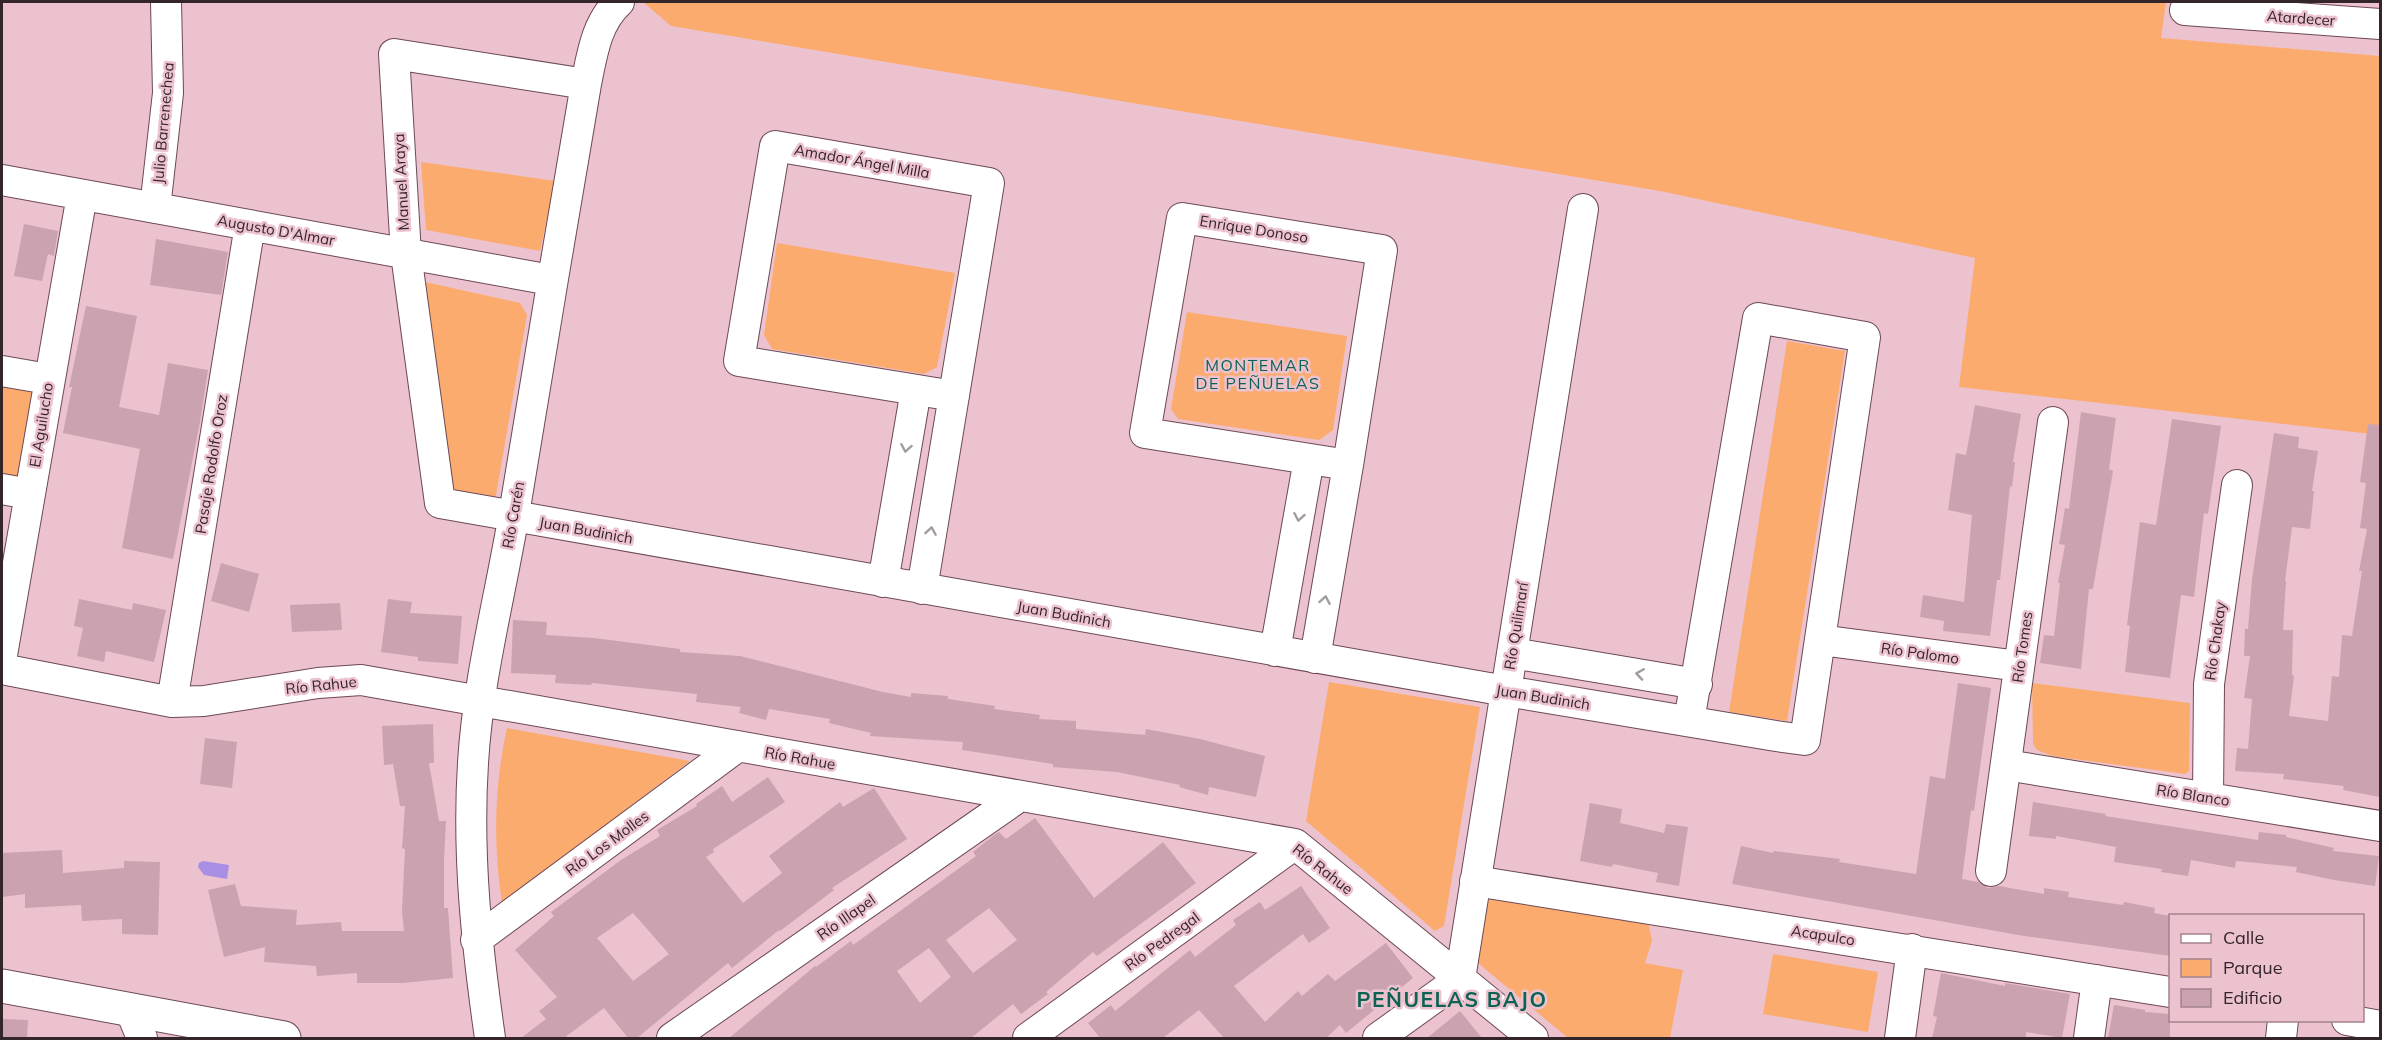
<svg xmlns="http://www.w3.org/2000/svg" width="2382" height="1040" viewBox="0 0 2382 1040" font-family="Mulish,sans-serif">
<style>
.green{fill:#fcab6f}
.water{fill:#a88fe4}
.building{fill:#cba2af;fill-rule:evenodd}
.lines{fill:none;stroke-linecap:round;stroke-linejoin:round}
.minor-casing{stroke:#6c4955;stroke-width:32}
.major-casing{stroke:#6c4955;stroke-width:35}
.minor{stroke:#fff;stroke-width:30}
.major{stroke:#fff;stroke-width:33}
.oneway{stroke:#a49d9f}
.labels{text-anchor:middle;dominant-baseline:central;stroke-width:5;stroke-linejoin:round;paint-order:stroke}
.street-label{font-size:15px;fill:#34252a;stroke:#ecc2cf}
.neighbourhood-label{font-size:16px;letter-spacing:1.5px;fill:#0c6354;stroke:#ecc2cf}
.district-label{font-size:21px;font-weight:bold;letter-spacing:1.5px;fill:#0c6354;stroke:#ecc2cf}
</style>
<rect width="100%" height="100%" fill="#ecc2cf"/>
<!-- green -->
<path class="green" d="M643,2H2166L2161,38L2380,56V435L1959,387L1975,258L1660,191L671,26Z
M421,162L555,181L540,251L426,230Z
M777,243L955,273L937,367L924,374L772,349L764,335Z
M425,282L520,303L527,315L495,501L452,492Z
M1187,312L1347,336L1333,430L1319,440L1178,419L1171,409Z
M1787,341L1845,351L1787,721L1729,712Z
M2,381L34,387L18,478L2,475Z
M1329,682L1480,707L1444,926L1435,931L1306,821Z
M2032,683L2190,703L2189,771L2185,774L2052,756L2037,750L2033,744Z
M507,728L690,761L502,903C493,844 494,787 507,728Z
M1500,898L1648,921L1652,941L1645,963L1683,970L1670,1038H1568L1472,958L1484,904L1490,900Z
M1773,954L1878,972L1868,1032L1763,1014Z"/>
<!-- water -->
<path class="water" d="M203,861L229,865L227,879L204,875L198,867L199,863Z"/>
<!-- building -->
<path class="building" d="M24,224L58,231L54,256L48,254L42,281L14,276Z
M156,239L228,252L221,295L150,285Z
M86,306L137,316L119,407L159,415L168,363L208,370L200,422L173,559L122,548L140,449L63,433L72,387H69Z
M1975,405L2021,414L2013,462H2015L2012,487L2010,486L2000,580H1997L1990,636L1943,631L1944,621L1920,617L1923,595L1964,602L1972,515L1948,510L1956,453L1966,455Z
M2081,412L2116,418L2109,469L2113,471L2093,589H2089L2081,669L2040,663L2044,635L2054,636L2060,583H2058L2065,545L2059,544L2065,508L2069,509Z
M2172,419L2221,426L2208,514L2204,513L2194,597L2181,595L2170,678L2125,672L2130,626L2127,625L2140,522L2156,525Z
M2368,424L2380,425V797L2343,790L2344,786L2283,779L2284,774L2235,771L2237,748L2248,749L2252,699L2244,698L2250,656H2244L2245,629H2248L2252,579L2274,433L2299,437L2298,448L2318,451L2312,491H2314L2310,529L2292,527L2285,581H2286L2283,630H2293L2292,675L2294,676L2289,716L2328,721L2332,676L2339,677L2342,635L2352,636L2362,571H2359L2367,529L2360,528L2366,483L2360,482Z
M221,563L259,574L249,612L211,601Z
M79,599L132,610L133,603L166,610L154,662L106,651L104,662L77,656L83,628L74,626Z
M388,599L412,602L410,613L462,616L458,664L418,661V657L381,652Z
M340,603L342,630L292,632L290,605Z
M513,620L547,622L546,635L594,638L680,649V652L740,656L883,692L911,697V693L948,696V699L995,706L994,709L1040,715L1039,719L1076,721V729L1145,735L1146,729L1200,739L1265,756L1256,797L1209,787L1208,795L1179,787L1180,785L1117,772L1053,767V764L962,750L963,742L870,736L871,733L829,723L830,719L769,709L766,720L739,713L741,707L696,702L697,694L592,683L591,685L555,683L556,675L511,673Z
M1958,683L1991,688L1974,811L1971,810L1962,879L1978,882L1988,888L1999,886L2044,894V888L2069,892L2068,897L2123,905L2124,902L2155,908L2154,913L2170,916V956L2024,936L1732,884L1741,846L1773,853L1774,851L1840,859L1839,862L1916,874L1930,776L1945,779Z
M433,724L434,763H429L439,821H446L444,860V908H448L453,978L403,983H357V973L317,976L316,966L264,962L265,947L224,957L208,890L235,884L241,906L297,910L296,925L341,922L342,931H404L402,911L405,849L402,848L405,806H400L393,764L384,765L382,726Z
M205,738L237,742L232,788L200,784Z
M768,777L785,802L713,849L714,852L706,857L743,903L782,873L769,856L840,802L843,807L874,788L907,839L832,888L834,890L780,931L779,930L732,968L728,963L637,1038H628L604,1008L564,1038H521L546,1019L539,1011L557,997L515,950L554,916L551,912L621,860L660,836L657,830L697,806L696,804L722,786L732,802ZM633,913L669,954L633,981L597,938Z
M2033,802L2106,814L2105,816L2258,840L2259,832L2286,835V837L2334,848L2333,851L2379,856L2375,886L2334,880L2296,872L2297,867L2236,861L2235,868L2191,860L2188,876L2161,872L2162,869L2114,862L2116,847L2056,836V839L2029,836Z
M1590,803L1622,809L1620,823L1664,833L1666,824L1688,827L1679,886L1656,882L1658,873L1613,864L1612,867L1580,861Z
M1035,818L1094,898L1163,842L1196,883L1097,956L1093,952L1046,992L1048,994L1021,1014L1013,1004L971,1038H729L815,966L816,967L851,941L853,945L976,856L973,852L994,835L999,832L1006,839ZM989,908L1017,940L973,973L946,940ZM929,948L951,977L920,1003L897,971Z
M62,850L63,873L124,868V861L160,862L158,935L122,934V919L82,921L81,905L25,908V894L2,897V853Z
M1301,886L1330,928L1309,943L1303,934L1234,986L1265,1022L1298,991L1302,996L1328,974L1335,981L1386,943L1413,978L1346,1033L1340,1025L1326,1038H1224L1199,1010L1163,1038H1100L1088,1023L1111,1005L1115,1011L1190,950L1195,957L1236,925L1233,920L1260,902L1265,910Z
M1941,973L2005,986V983L2070,994L2062,1038L2026,1032V1038H1932L1937,1017L1933,1016Z
M2114,1005L2145,1010V1012L2170,1014V1038H2108Z
M1460,1011L1482,1038H1427Z
M2,1019L28,1020L27,1038H2Z"/>
<g class="lines">
<!-- minor casing -->
<g class="minor-casing">
<path id="minor" d="M2185,10L2380,24
M586,84L394,54L406,254L440,503L1506,691L1776,736L1805,740L1865,337L1758,318L1689,721
M2,180L551,280
M155,208L168,93L166,2
M2,371L48,379
M2,489L30,494
M883,582L916,390
M922,589L989,183L775,146L739,361L954,396
M1820,640L2019,666
M1275,651L1309,459
M1512,653L1697,684
M2,655L82,195
M1315,658L1348,465L1382,250L1182,218L1145,433L1348,465
M2,669L172,702L204,701L318,683L361,680L1295,844L1533,1038
M172,702L250,225
M2006,765L2380,826
M2208,798L2209,684L2237,485
M1991,871L2053,422
M1475,881L2170,992
M476,940L737,747
M130,1009L142,1038
M2347,1020L2380,1026
M490,1038C477,947 467,856 473,763C478,679 500,597 514,514C538,371 561,227 586,84C592,55 596,23 619,2
M672,1038L1020,796
M1028,1038L1295,844
M1378,1038L1460,979L1583,209
M1900,1038L1912,949
M2089,1038L2097,980
M2281,1038L2283,1020"/>
</g>
<!-- major casing -->
<g class="major-casing">
<path id="major" d="M2,986L284,1038"/>
</g>
<!-- minor -->
<use href="#minor" class="minor"/>
<!-- major -->
<use href="#major" class="major"/>
</g>
<!-- one-way arrows -->
<defs><path id="oneway-chevron" d="M-2-3.5L2.5 0L-2 3.5" fill="none" stroke-width="1.6" stroke-linecap="round" stroke-linejoin="round" transform="scale(1.5)"/></defs>
<g class="oneway">
<use href="#oneway-chevron" transform="translate(906 448) rotate(100)"/>
<use href="#oneway-chevron" transform="translate(1299 517) rotate(100)"/>
<use href="#oneway-chevron" transform="translate(931 531) rotate(-81)"/>
<use href="#oneway-chevron" transform="translate(1325 600) rotate(-80)"/>
<use href="#oneway-chevron" transform="translate(1640 674) rotate(-171)"/>
</g>
<g class="labels">
<!-- street labels -->
<g class="street-label">
<text transform="translate(2301 18) rotate(4)">Atardecer</text>
<text transform="translate(163 123) rotate(-85)">Julio Barrenechea</text>
<text transform="translate(862 161) rotate(10)">Amador Ángel Milla</text>
<text transform="translate(401 182) rotate(-93)">Manuel Araya</text>
<text transform="translate(1254 229) rotate(9)">Enrique Donoso</text>
<text transform="translate(276 230) rotate(10)">Augusto D'Almar</text>
<text transform="translate(41 425) rotate(-81)">El Aguilucho</text>
<text transform="translate(211 464) rotate(-81)">Pasaje Rodolfo Oroz</text>
<text transform="translate(513 515) rotate(-80)">Río Carén</text>
<text transform="translate(586 530) rotate(10)">Juan Budinich</text>
<text transform="translate(1064 614) rotate(10)">Juan Budinich</text>
<text transform="translate(1516 626) rotate(-81)">Río Quilimarí</text>
<text transform="translate(2215 641) rotate(-82)">Río Chakay</text>
<text transform="translate(2022 647) rotate(-82)">Río Tomes</text>
<text transform="translate(1920 653) rotate(8)">Río Palomo</text>
<text transform="translate(321 685) rotate(-6)">Río Rahue</text>
<text transform="translate(1543 697) rotate(9)">Juan Budinich</text>
<text transform="translate(800 758) rotate(10)">Río Rahue</text>
<text transform="translate(2193 795) rotate(9)">Río Blanco</text>
<text transform="translate(607 843) rotate(-36)">Río Los Molles</text>
<text transform="translate(1323 869) rotate(38)">Río Rahue</text>
<text transform="translate(846 917) rotate(-35)">Río Illapel</text>
<text transform="translate(1823 935) rotate(9)">Acapulco</text>
<text transform="translate(1162 941) rotate(-36)">Río Pedregal</text>
</g>
<!-- neighbourhood labels -->
<g class="neighbourhood-label">
<text x="1258" y="365">MONTEMAR<tspan x="1258" dy="18">DE PEÑUELAS</tspan></text>
</g>
<!-- district labels -->
<g class="district-label">
<text x="1452" y="999">PEÑUELAS BAJO</text>
</g>
</g>
<!-- border -->
<rect width="2382" height="1040" fill="none" stroke="#34252a" stroke-width="6"/>
<!-- legend -->
<rect x="2169" y="914" width="195" height="108" fill="#ecc2cf" stroke="#a2838d" stroke-width="1.5"/>
<rect x="2181" y="934" width="30" height="9" fill="#ffffff" stroke="#a2838d" stroke-width="1.5"/>
<text x="2223" y="944" font-size="18" fill="#34252a">Calle</text>
<rect x="2181" y="959" width="30" height="18" fill="#fcab6f" stroke="#a2838d" stroke-width="1.5"/>
<text x="2223" y="974" font-size="18" fill="#34252a">Parque</text>
<rect x="2181" y="989" width="30" height="18" fill="#cba2af" stroke="#a2838d" stroke-width="1.5"/>
<text x="2223" y="1004" font-size="18" fill="#34252a">Edificio</text>
</svg>
